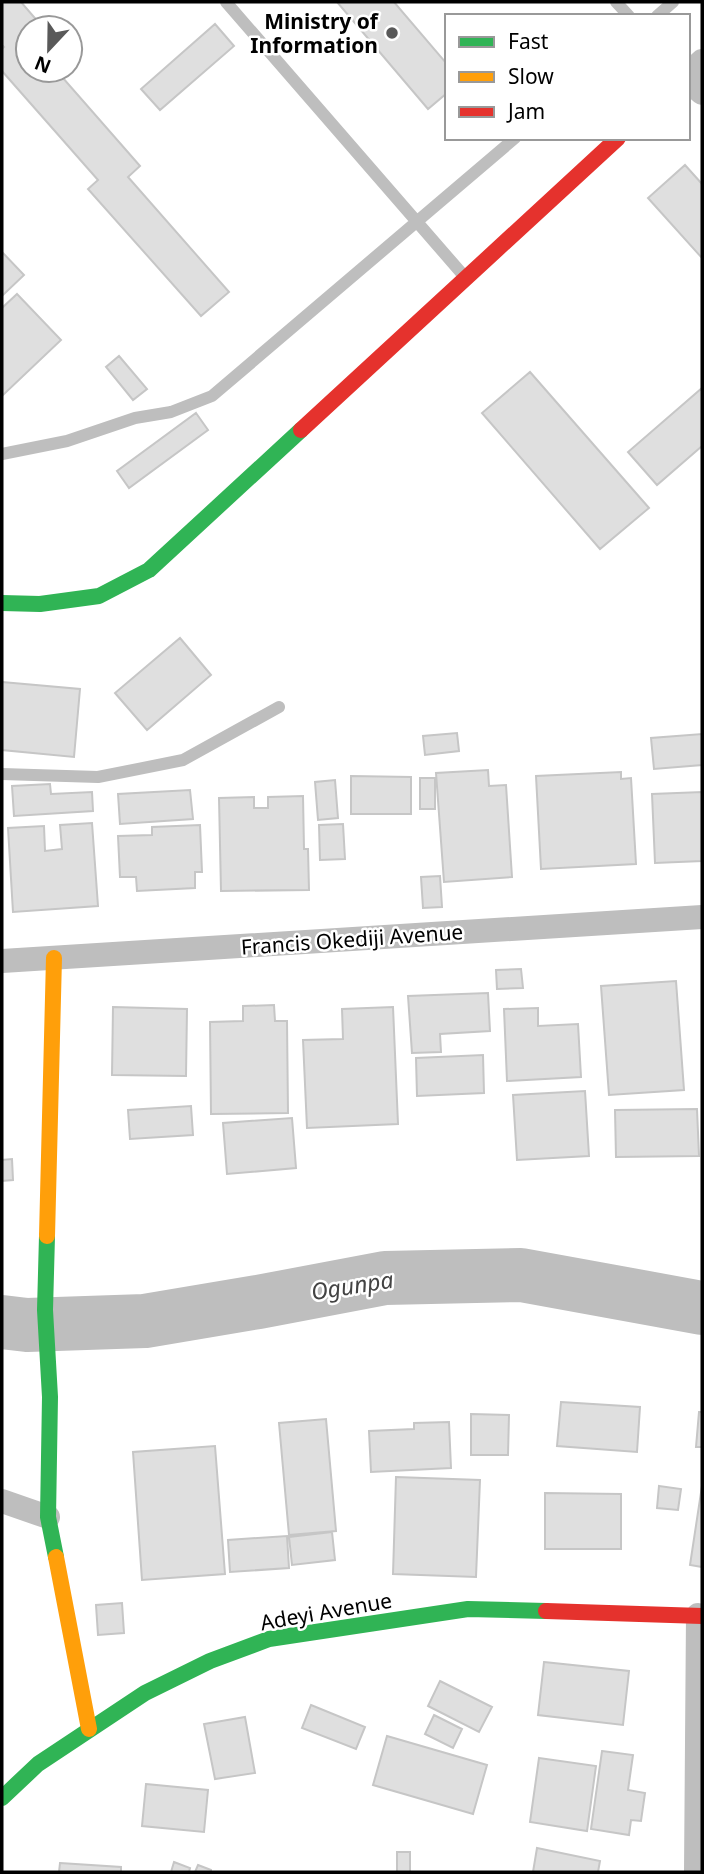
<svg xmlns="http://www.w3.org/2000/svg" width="704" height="1874" viewBox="0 0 704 1874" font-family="'Noto Sans',sans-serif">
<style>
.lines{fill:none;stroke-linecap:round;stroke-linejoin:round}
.river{stroke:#bebebe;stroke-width:54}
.building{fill:#dfdfdf;stroke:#c6c6c6;stroke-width:2}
.lane{stroke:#bebebe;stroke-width:12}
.street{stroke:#bebebe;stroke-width:24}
.fast{stroke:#30b455;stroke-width:16}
.slow{stroke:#ff9f0a;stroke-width:16}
.jam{stroke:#e5322d;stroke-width:16}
.poi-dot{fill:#595959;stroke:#fff;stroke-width:2.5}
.labels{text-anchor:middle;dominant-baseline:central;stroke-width:5;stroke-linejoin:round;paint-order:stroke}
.poi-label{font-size:21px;font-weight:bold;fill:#000;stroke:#fff;text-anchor:end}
.street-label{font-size:21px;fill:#000;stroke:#fff}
.water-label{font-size:23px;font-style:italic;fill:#434343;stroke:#fff}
</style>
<rect width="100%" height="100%" fill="#fff"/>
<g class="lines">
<!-- river -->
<path class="river" d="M2,1322L27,1325L145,1321L258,1302L385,1278L521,1275L702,1308"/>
</g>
<!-- building -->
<path class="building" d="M2,2H21L40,24L36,28H28L26,37L28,39V70H56L140,166L128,177L229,292L201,316L88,189L98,180L2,71V49L4,47L2,45Z
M337,2H394L447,64V93L428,109Z
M215,24L234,46L160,110L141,89Z
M685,165L702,184V258L648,198Z
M2,252L24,275L2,296Z
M17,294L61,340L2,396V308Z
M119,356L147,389L133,400L106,367Z
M530,372L649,508L600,549L482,413Z
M702,388V446L657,485L628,452Z
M196,413L208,430L129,488L117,471Z
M180,638L211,675L147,730L115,693Z
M2,682L80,689L74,757L2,750Z
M457,733L459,751L425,755L423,736Z
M702,734V765L654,769L651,738Z
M488,770L489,786L506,785L512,877L444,882L436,773Z
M621,772V779L631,778L636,864L541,869L536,776Z
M351,776L411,777V814H351Z
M420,778H435V809H420Z
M335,780L338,818L318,820L315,782Z
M50,784L51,794L92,792L93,811L14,816L12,786Z
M190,790L193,819L120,824L118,794Z
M702,792V861L655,863L652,794Z
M303,796L304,849H308L309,890L221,891L219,798L254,797V808H268V797Z
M92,823L98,906L13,912L8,828L44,826L45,851L62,849L60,825Z
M343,824L345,859L320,860L319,825Z
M200,825L202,872H195V888L137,891L136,877H120L118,836L152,835V827Z
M440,876L442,907L423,908L421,877Z
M521,969L523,988L497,989L496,970Z
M676,981L684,1090L609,1095L601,986Z
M488,993L490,1031L440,1034L441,1052L412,1053L408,996Z
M274,1005L275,1021H287L288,1113L211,1114L210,1022L243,1021V1006Z
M113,1007L187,1009L186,1076L112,1075Z
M393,1007L398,1124L307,1128L303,1040L343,1039L342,1009Z
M538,1008V1026L578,1024L581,1077L507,1081L504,1009Z
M483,1055L484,1093L417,1096L416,1058Z
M585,1091L589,1156L517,1160L513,1095Z
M191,1106L193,1135L130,1139L128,1110Z
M697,1109L699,1156L616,1157L615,1110Z
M292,1118L296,1168L227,1174L223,1123Z
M12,1159L13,1180L2,1181V1160Z
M561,1402L640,1407L637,1452L557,1446Z
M699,1412H702V1447H696Z
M471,1414L509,1415L508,1455H471Z
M326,1419L336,1531L289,1535L279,1423Z
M449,1422L451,1468L371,1472L369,1431L414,1429V1423Z
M215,1446L225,1574L142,1580L133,1452Z
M396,1477L480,1480L476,1577L393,1574Z
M659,1486L681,1489L678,1510L657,1508Z
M702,1486V1567L690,1565Z
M545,1493L621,1494V1549H545Z
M332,1532L335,1560L292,1565L289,1537Z
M287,1536L289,1568L230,1572L228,1540Z
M122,1603L124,1633L98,1635L96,1605Z
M544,1662L629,1671L623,1725L538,1715Z
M440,1681L492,1707L479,1732L428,1706Z
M311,1705L365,1727L356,1749L302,1728Z
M434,1715L462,1729L453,1748L425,1734Z
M245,1717L255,1773L215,1779L204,1724Z
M387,1736L487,1765L473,1814L373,1785Z
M602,1751L633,1755L628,1790L645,1793L641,1821L631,1820L629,1835L591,1829Z
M539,1758L596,1766L587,1831L530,1822Z
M146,1784L208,1790L204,1832L142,1826Z
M537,1848L600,1861L598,1872H533Z
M397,1852H410V1872H397Z
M174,1862L190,1868L189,1872H171Z
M60,1863L121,1867V1872H59Z
M198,1865L211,1870V1872H195Z"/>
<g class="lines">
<!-- lane -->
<path class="lane" d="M226,2L464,276
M616,2L629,16
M657,16L673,2
M2,454L67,441L135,418L171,412L212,396L515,138
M2,774L98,777L183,760L279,707"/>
<!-- street -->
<path class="street" d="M688,74L702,61
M688,81L702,93
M2,961L702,917
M2,1501L48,1517
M696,1872L698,1615"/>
<!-- fast -->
<path class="fast" d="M2,603L40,604L99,596L149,570L301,430
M47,1236L45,1310L50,1397L48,1517L56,1557
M2,1798L38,1764L145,1693L210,1661L269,1639L468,1609L546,1611"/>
<!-- slow -->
<path class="slow" d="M47,1236L54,958
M56,1557L89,1729"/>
<!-- jam -->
<path class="jam" d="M301,430L618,138
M546,1611L702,1616"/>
</g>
<!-- markers -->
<circle class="poi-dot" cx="392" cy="33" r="7"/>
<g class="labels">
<!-- poi labels -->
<g class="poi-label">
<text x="378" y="21">Ministry of<tspan x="378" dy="24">Information</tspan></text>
</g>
<!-- street labels -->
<g class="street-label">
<text transform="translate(352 939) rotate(-4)">Francis Okediji Avenue</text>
<text transform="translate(326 1611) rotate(-10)">Adeyi Avenue</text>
</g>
<!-- water labels -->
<g class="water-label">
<text transform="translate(352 1285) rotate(-9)">Ogunpa</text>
</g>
</g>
<!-- border -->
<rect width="704" height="1874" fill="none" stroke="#000000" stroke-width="7"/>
<!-- legend -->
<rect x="445" y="14" width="245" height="126" fill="#ffffff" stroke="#999999" stroke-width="2"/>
<rect x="459" y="37" width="35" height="10" fill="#30b455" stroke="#999999" stroke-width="2"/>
<text x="508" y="49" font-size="21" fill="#000000">Fast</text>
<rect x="459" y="72" width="35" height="10" fill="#ff9f0a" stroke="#999999" stroke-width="2"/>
<text x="508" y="84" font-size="21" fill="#000000">Slow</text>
<rect x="459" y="107" width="35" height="10" fill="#e5322d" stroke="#999999" stroke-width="2"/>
<text x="508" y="119" font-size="21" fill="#000000">Jam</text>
<!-- north arrow -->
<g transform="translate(49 49) rotate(202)"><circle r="33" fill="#ffffff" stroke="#999999" stroke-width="2"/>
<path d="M0-5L12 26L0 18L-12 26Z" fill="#595959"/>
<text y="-10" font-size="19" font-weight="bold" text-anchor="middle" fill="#000000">N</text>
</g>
</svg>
